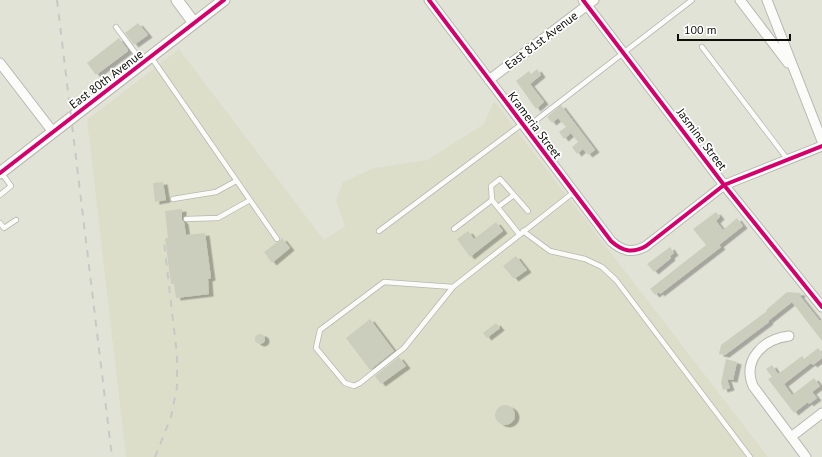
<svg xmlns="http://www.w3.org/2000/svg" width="822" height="457" viewBox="0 0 822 457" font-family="'PT Sans',sans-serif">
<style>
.built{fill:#dcdec9}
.building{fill:#cccebd;filter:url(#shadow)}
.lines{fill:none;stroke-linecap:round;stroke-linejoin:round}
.service-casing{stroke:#b7b8af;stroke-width:6}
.minor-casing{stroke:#b7b8af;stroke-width:11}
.tertiary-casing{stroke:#b7b8af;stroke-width:13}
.service{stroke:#fbfbf9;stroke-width:4.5}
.minor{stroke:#fbfbf9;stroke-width:9}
.tertiary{stroke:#fbfbf9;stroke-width:11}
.rail{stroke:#c8c9c6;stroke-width:2;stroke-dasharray:7 7;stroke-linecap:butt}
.cycleway-casing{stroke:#fff;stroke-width:6}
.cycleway{stroke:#d6006c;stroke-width:4}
.labels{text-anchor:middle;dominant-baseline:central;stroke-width:3.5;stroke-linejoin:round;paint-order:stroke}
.street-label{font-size:12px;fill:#0e0f08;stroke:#fff}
</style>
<defs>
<filter id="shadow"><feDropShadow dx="4.5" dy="2.5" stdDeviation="0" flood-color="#0004"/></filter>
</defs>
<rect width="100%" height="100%" fill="#e2e3d7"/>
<!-- built -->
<path class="built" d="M179,49L324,240L345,226L336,201L343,182L374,168L427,160L484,124L494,101L768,457H126L87,120Z"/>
<!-- building -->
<path class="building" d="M138,23L148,35L134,45L125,33Z
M119,38L128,50V51L96,75L87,63Z
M537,69L541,75L530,84L544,102L536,109L516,81L529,71L531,74Z
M561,105L595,150L588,155L583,149L577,154L572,147L578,142L571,133L564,139L559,132L566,127L558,118L552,123L547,117Z
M163,182L166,200L155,202L153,183Z
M182,209V220L184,222L186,235L205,233L211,278L208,279L209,294L176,298L174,284H171L165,238H168L165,211Z
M716,212L720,217L716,221L723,230L737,218L743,226L719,245L721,247L695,267L660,294L659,292L655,295L650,289L706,245L693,229Z
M496,222L503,231L470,257L457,239L468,231L474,239Z
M282,238L290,248L272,263L264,252L276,243L279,242Z
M670,247L674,253L670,256L671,258L654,272L647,264Z
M516,256L527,270L514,279L503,266Z
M787,292L801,293L800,296L820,321L822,319V341L792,302L768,321L769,322L725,355L719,354L721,345L767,311L766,310Z
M370,319L394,351L370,370L346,338Z
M496,323L500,328L487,338L483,333Z
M255 339a5 5 0 1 1 10 0a5 5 0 1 1-10 0Z
M818,348L822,353V358L813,365L811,363L784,384L792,395L814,378L820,386L812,392L817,398L809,404L808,402L794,413L768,379L772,377L766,369L772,365L778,374L802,356L804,359Z
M399,357L406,366L381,384L375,376Z
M726,359L737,362L733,380L727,379L730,388L723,390L721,383Z
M495 415a10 10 0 1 1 20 0a10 10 0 1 1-20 0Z"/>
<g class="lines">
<!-- service casing -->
<g class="service-casing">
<path id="service" d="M116,27L142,62
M702,47L788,160
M151,57L277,239
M526,128L692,0
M0,195L11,186L1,172
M173,199L216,192L236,181
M492,200L491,186L500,179L514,195
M498,207L514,195L528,211
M186,219L218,218L250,200
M0,223L4,228L16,220
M454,229L492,200L519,234
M379,231L522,124
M523,231L550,251L585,259L602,267L616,280L750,457
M453,287L404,348L360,383L354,386L345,383L316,348L320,330L384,282L453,287L574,192"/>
</g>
<!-- minor casing -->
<g class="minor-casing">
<path id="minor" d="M429,0L611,241C622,251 632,254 646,246L724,185L822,146
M583,0L724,185L822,307
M740,0L788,63
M767,0L822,141
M0,63L53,132
M489,80L594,0
M789,336C764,339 742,359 753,386L806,457
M791,437L822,413"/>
</g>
<!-- tertiary casing -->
<g class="tertiary-casing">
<path id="tertiary" d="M177,0L194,23
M0,173L224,0"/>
</g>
<!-- service -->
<use href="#service" class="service"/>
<!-- minor -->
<use href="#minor" class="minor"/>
<!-- tertiary -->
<use href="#tertiary" class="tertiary"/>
<!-- rail -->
<path class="rail" d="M57,0L112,457
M155,457L171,417L177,387V355L164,242"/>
<!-- cycleway casing -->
<g class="cycleway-casing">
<path id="cycleway" d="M429,0L611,241C622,251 632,254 646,246L724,185L822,146
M583,0L724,185L822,307
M0,173L224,0"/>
</g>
<!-- cycleway -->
<use href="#cycleway" class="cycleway"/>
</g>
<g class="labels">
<!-- street labels -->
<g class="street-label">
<text transform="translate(541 40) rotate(-37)">East 81st Avenue</text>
<text transform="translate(106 79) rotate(-37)">East 80th Avenue</text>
<text transform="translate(535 125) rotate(53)">Krameria Street</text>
<text transform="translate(702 139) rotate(53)">Jasmine Street</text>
</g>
</g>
<!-- scale -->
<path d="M678 34v6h112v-6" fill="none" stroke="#0e0f08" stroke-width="2"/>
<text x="684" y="34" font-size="12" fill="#0e0f08" stroke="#ffffff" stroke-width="3" paint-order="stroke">100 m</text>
</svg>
